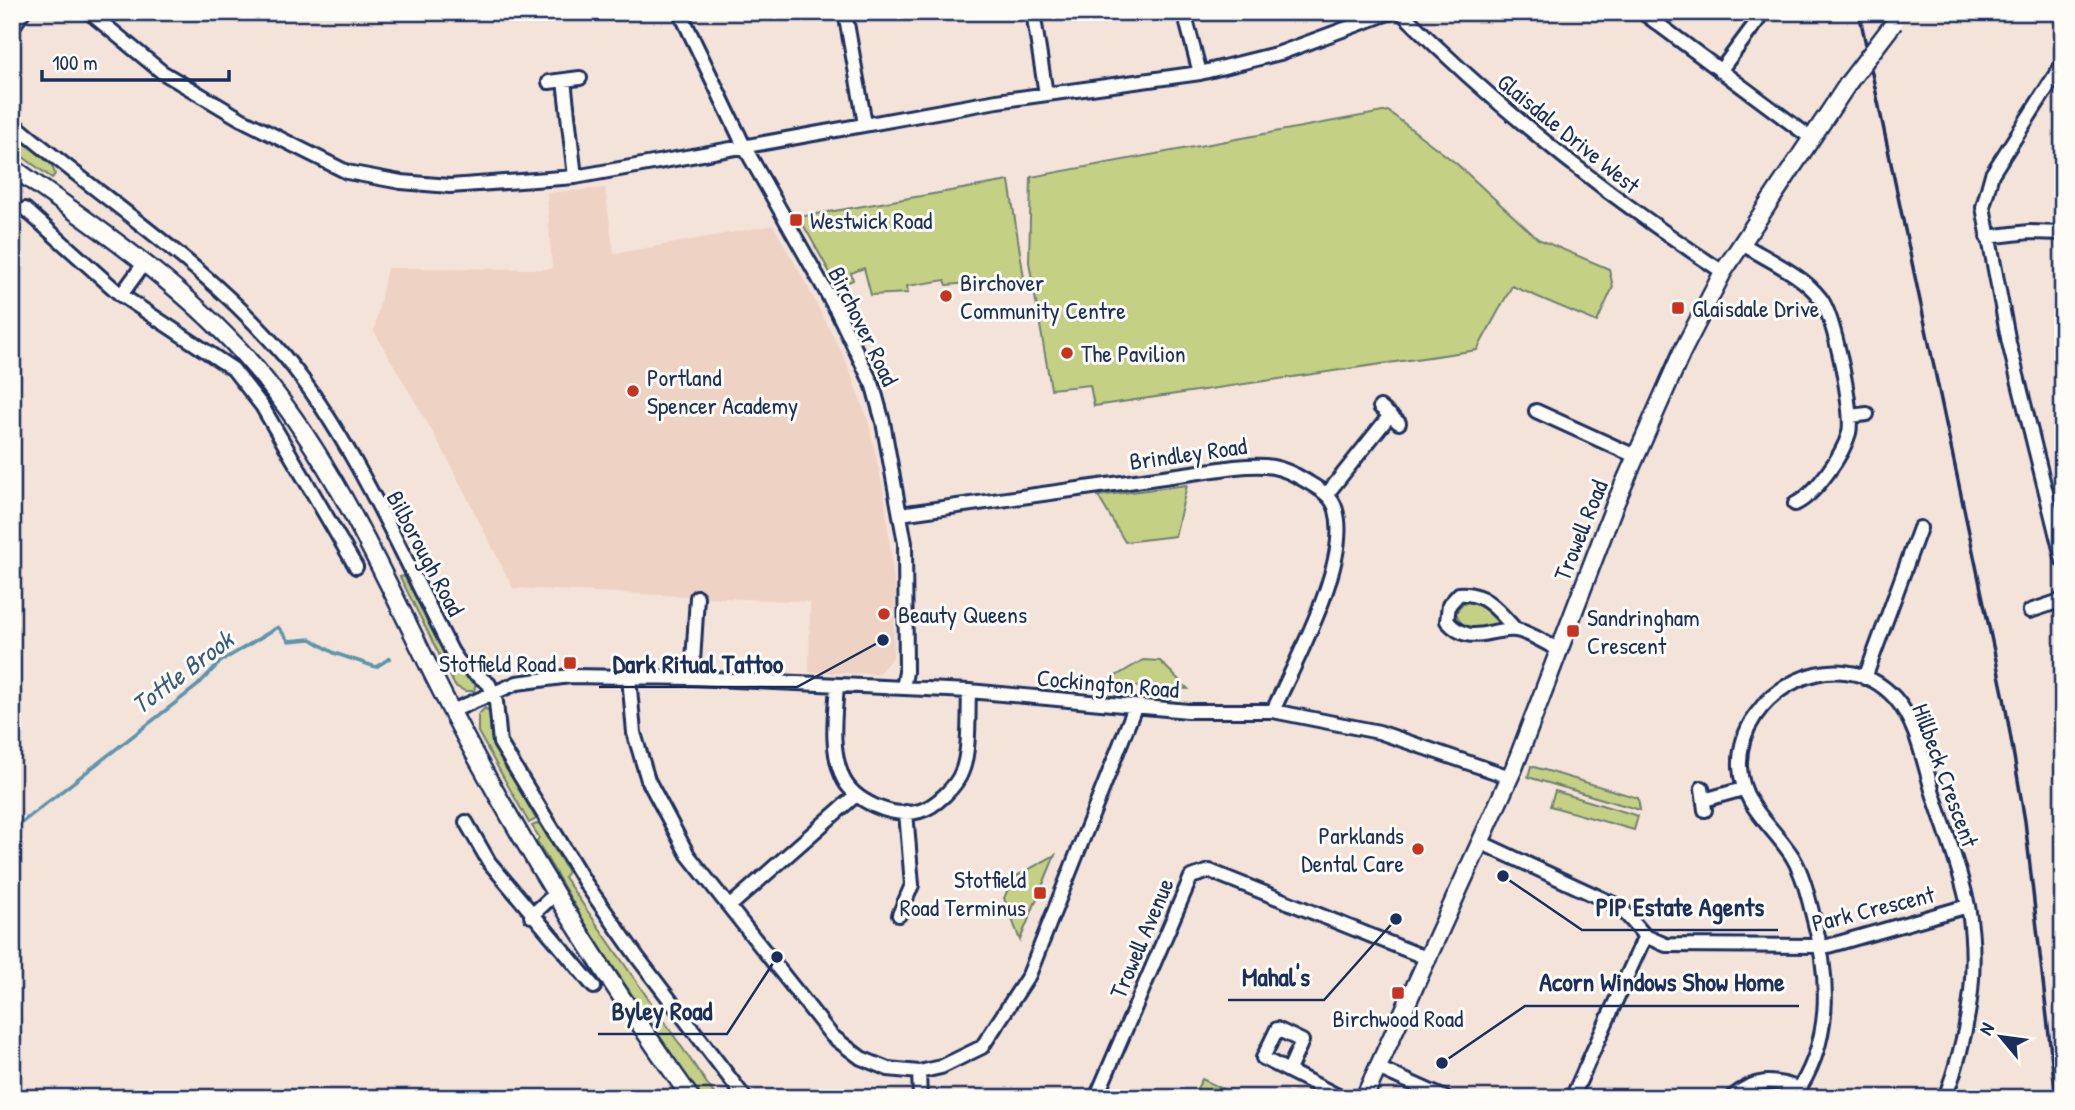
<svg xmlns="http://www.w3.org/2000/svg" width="2075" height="1110" viewBox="0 0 2075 1110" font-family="'Patrick Hand',sans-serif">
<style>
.built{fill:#eed2c4}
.green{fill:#c4d084;stroke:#708071;stroke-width:2}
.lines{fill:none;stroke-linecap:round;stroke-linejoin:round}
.stream{stroke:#5c94ae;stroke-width:3.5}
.minor-casing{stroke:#1b2f5e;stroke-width:18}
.major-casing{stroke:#1b2f5e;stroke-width:21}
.minor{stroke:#fdfcf7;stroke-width:12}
.major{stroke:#fdfcf7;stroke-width:16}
.rail{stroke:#1b2f5e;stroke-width:3.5}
.major-bridge-casing{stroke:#1b2f5e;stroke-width:21;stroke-linecap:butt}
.major-bridge{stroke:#fdfcf7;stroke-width:16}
.poi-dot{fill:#c8321e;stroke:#fdfcf7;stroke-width:2.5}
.labels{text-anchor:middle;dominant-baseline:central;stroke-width:6;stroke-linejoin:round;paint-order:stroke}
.street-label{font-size:24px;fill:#1b2f5e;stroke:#fdfcf7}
.poi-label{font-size:24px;fill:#1b2f5e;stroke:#fdfcf7;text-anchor:start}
.water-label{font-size:26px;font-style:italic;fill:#36597f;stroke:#fdfcf7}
.leader{fill:none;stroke:#1b2f5e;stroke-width:2.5}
.callout-dot{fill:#1b2f5e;stroke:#fdfcf7;stroke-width:2.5}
.callout-label{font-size:26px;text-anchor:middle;font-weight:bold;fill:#1b2f5e;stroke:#fdfcf7;stroke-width:6;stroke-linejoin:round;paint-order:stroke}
</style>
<rect width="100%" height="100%" fill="#f4e3d9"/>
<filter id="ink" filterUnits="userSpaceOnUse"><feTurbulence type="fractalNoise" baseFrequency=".0143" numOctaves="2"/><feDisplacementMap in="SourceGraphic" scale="14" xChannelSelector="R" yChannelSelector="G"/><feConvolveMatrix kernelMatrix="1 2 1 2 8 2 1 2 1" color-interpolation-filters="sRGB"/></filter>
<g filter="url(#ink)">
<!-- built -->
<path class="built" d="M605,188L614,254L773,225L801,274L846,361L868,421L884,492L895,590L893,657L878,674L809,672L810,602L513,588L443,450L374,331L387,268L552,269L547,193Z"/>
<!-- green -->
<path class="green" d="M1388,111L1457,164L1538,239L1609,269L1613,287L1597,322L1512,286L1477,350L1094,406L1090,385L1051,389L1029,262L1031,177Z
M12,130L51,163L55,174L52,178L12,149Z
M1009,181L1024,278L947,285L945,280L907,286L908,293L871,295L864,268L851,273L853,280L844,284L853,305L849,307L799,217Z
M1187,485L1175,536L1125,542L1098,496Z
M404,576L447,656L476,683L474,691H465L455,686L400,577Z
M1470,601L1479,603L1505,628H1463L1456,613L1460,606Z
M1143,660L1160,661L1188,689L1101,685Z
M485,708L490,713L491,738L536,819L529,823L478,732V715Z
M1531,766L1638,798L1640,810L1528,777Z
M1555,791L1638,816L1634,830L1550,806Z
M539,823L568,872L564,877L717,1098H701L592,935L537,841L539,837L532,826Z
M1055,855L1020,940L1004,898L1013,878Z
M1202,1079L1241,1098H1192Z"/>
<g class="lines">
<!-- stream -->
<path class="stream" d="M12,830L197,686L220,662L278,627L289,641L311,639L334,653L376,667L390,658"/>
<!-- minor casing -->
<g class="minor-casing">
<path id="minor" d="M89,12L162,72L241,119L347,172L401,182L450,186L575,177L997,101L1200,73L1280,53L1391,12
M680,12L744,146L837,311L873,386L883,422L905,543L906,672L903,688
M845,12L865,124
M1033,12L1046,94
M1184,12L1200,73
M1401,12C1500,111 1606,195 1723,272
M1642,12L1811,138
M12,28L23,12
M2063,63L1992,174L1983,207L2009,343L2063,561
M1720,71L1758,20
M564,80L575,177
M549,82L580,78
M12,122C102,199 208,265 285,357C352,438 404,559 452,652L459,662L489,684L496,702L500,743L586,884L638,958L745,1098
M25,209L121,295L233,369L262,406L356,567
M1987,237L2029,232L2063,233
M1741,243C1766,259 1802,274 1820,298C1834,314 1854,413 1849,433C1843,455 1815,495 1795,504
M121,295L145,262
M1380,407L1399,423
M1536,411L1635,456
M1850,416L1867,414
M1327,494L1390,415
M900,514L1235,467C1266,464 1280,465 1306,481C1319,489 1332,495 1336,510C1351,562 1295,662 1273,711
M2030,611L2063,600
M1516,630C1499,612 1486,592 1459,594L1449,605L1447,621C1471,648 1489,627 1516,630C1529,632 1546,644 1558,649
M629,677L634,733L648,780L688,855L832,1036L861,1058L888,1069L919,1072L941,1067L982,1047L1029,975L1135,707
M692,678L697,597
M1865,678L1920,528
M837,685C835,715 830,747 842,776C852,801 893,819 920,811C935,807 957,786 962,771C970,752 968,713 969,691
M452,711L517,683L570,676L692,678L969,691L1188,711H1273L1379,732L1510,777
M1702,788L1705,810
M1704,800L1743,789
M466,822L489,862L594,987
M1482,843L1620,907L1645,936L1666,945L1828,946L1968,906
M730,906L856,795
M899,915L912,885L906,812
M531,916L555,894
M1378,1068L1445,1098
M1289,1070L1302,1041L1277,1029L1263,1058L1342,1098
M919,1072L920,1098
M1096,1098L1191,877L1210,871L1429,959
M1572,1098L1645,936
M1731,1098C1755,1078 1772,1079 1800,1089
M1793,1098C1833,1043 1830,978 1813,916C1808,896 1803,874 1792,856C1772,825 1742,806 1740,767C1737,691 1840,637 1895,698C1916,722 1923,759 1932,790C1944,828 1960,867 1968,906C1980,972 1968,1037 1945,1098"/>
</g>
<!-- major casing -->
<g class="major-casing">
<path id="major" d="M12,167C103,232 197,293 267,382C347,482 394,601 453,714C523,847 603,975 691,1098
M1364,1098L1514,768L1615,504L1682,352L1723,272L1849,82"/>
</g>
<!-- minor -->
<use href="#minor" class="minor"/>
<!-- major -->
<use href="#major" class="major"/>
<!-- rail -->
<path class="rail" d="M1859,12L2004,698L2025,821L2056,1098"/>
<!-- major-bridge casing -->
<g class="major-bridge-casing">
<path id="major-bridge" d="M1849,82L1894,23"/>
</g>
<!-- major-bridge -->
<use href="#major-bridge" class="major-bridge"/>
</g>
</g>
<!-- markers -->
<g class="poi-dot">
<rect x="789" y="213" width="14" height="14" rx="3.5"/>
<circle cx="946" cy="296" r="7"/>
<rect x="1671" y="301" width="14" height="14" rx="3.5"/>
<circle cx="1067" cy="353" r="7"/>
<circle cx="633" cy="391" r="7"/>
<circle cx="884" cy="614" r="7"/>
<rect x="1566" y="624" width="14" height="14" rx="3.5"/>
<rect x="563" y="656" width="14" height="14" rx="3.5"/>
<circle cx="1418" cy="849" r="7"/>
<rect x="1033" y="886" width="14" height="14" rx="3.5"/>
<rect x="1391" y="986" width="14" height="14" rx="3.5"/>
</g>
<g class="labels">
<!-- street labels -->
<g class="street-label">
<text transform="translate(1569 133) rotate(39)">Glaisdale Drive West</text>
<text transform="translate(864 326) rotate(64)">Birchover Road</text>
<text transform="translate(1188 453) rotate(-8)">Brindley Road</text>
<text transform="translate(1580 530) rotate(-68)">Trowell Road</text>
<text transform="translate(426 553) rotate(62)">Bilborough Road</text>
<text transform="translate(1108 683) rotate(5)">Cockington Road</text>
<text transform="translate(1946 775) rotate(70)">Hillbeck Crescent</text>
<text transform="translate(1873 908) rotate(-14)">Park Crescent</text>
<text transform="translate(1141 938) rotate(-67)">Trowell Avenue</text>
</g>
<!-- poi labels -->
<g class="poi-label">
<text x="810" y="220">Westwick Road</text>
<text x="960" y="282">Birchover<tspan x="960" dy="28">Community Centre</tspan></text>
<text x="1692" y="308">Glaisdale Drive</text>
<text x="1081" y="353">The Pavilion</text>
<text x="647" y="377">Portland<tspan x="647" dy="28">Spencer Academy</tspan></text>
<text x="898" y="614">Beauty Queens</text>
<text x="1587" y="617">Sandringham<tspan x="1587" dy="28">Crescent</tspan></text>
<text x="556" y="663" text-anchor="end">Stotfield Road</text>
<text x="1404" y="835" text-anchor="end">Parklands<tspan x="1404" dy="28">Dental Care</tspan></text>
<text x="1026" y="879" text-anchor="end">Stotfield<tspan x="1026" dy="28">Road Terminus</tspan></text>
<text x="1398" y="1018" text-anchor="middle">Birchwood Road</text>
</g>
<!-- water labels -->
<g class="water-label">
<text transform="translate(182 672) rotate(-37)">Tottle Brook</text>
</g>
</g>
<!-- callouts -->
<path class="leader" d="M883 640L797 687H599M1503 876L1582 930H1778M1396 919L1324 1000H1228M1442 1063L1525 1006H1799M777 957L727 1034H598"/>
<g class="callout-dot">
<circle cx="883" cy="640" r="7"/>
<circle cx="1503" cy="876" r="7"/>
<circle cx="1396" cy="919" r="7"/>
<circle cx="1442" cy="1063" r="7"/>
<circle cx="777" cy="957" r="7"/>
</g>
<g class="callout-label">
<text x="698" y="673">Dark Ritual Tattoo</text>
<text x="1680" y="916">PIP Estate Agents</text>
<text x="1276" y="986">Mahal's</text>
<text x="1662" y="991">Acorn Windows Show Home</text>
<text x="662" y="1020">Byley Road</text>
</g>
<!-- margin -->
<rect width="2075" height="1110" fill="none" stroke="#fdfcf7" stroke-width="42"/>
<rect x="21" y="21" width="2033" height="1068" fill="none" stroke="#1b2f5e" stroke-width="2.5" filter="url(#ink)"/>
<!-- north arrow -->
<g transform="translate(2001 1037) rotate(299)" stroke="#fdfcf7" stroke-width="5" paint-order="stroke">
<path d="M0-5L12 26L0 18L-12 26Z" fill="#1b2f5e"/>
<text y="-10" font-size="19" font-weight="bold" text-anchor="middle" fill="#1b2f5e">N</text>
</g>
<!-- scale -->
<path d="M42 70v10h187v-10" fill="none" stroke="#1b2f5e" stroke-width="3.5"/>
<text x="52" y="70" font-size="21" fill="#1b2f5e" stroke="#fdfcf7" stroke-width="5" paint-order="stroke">100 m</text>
</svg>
